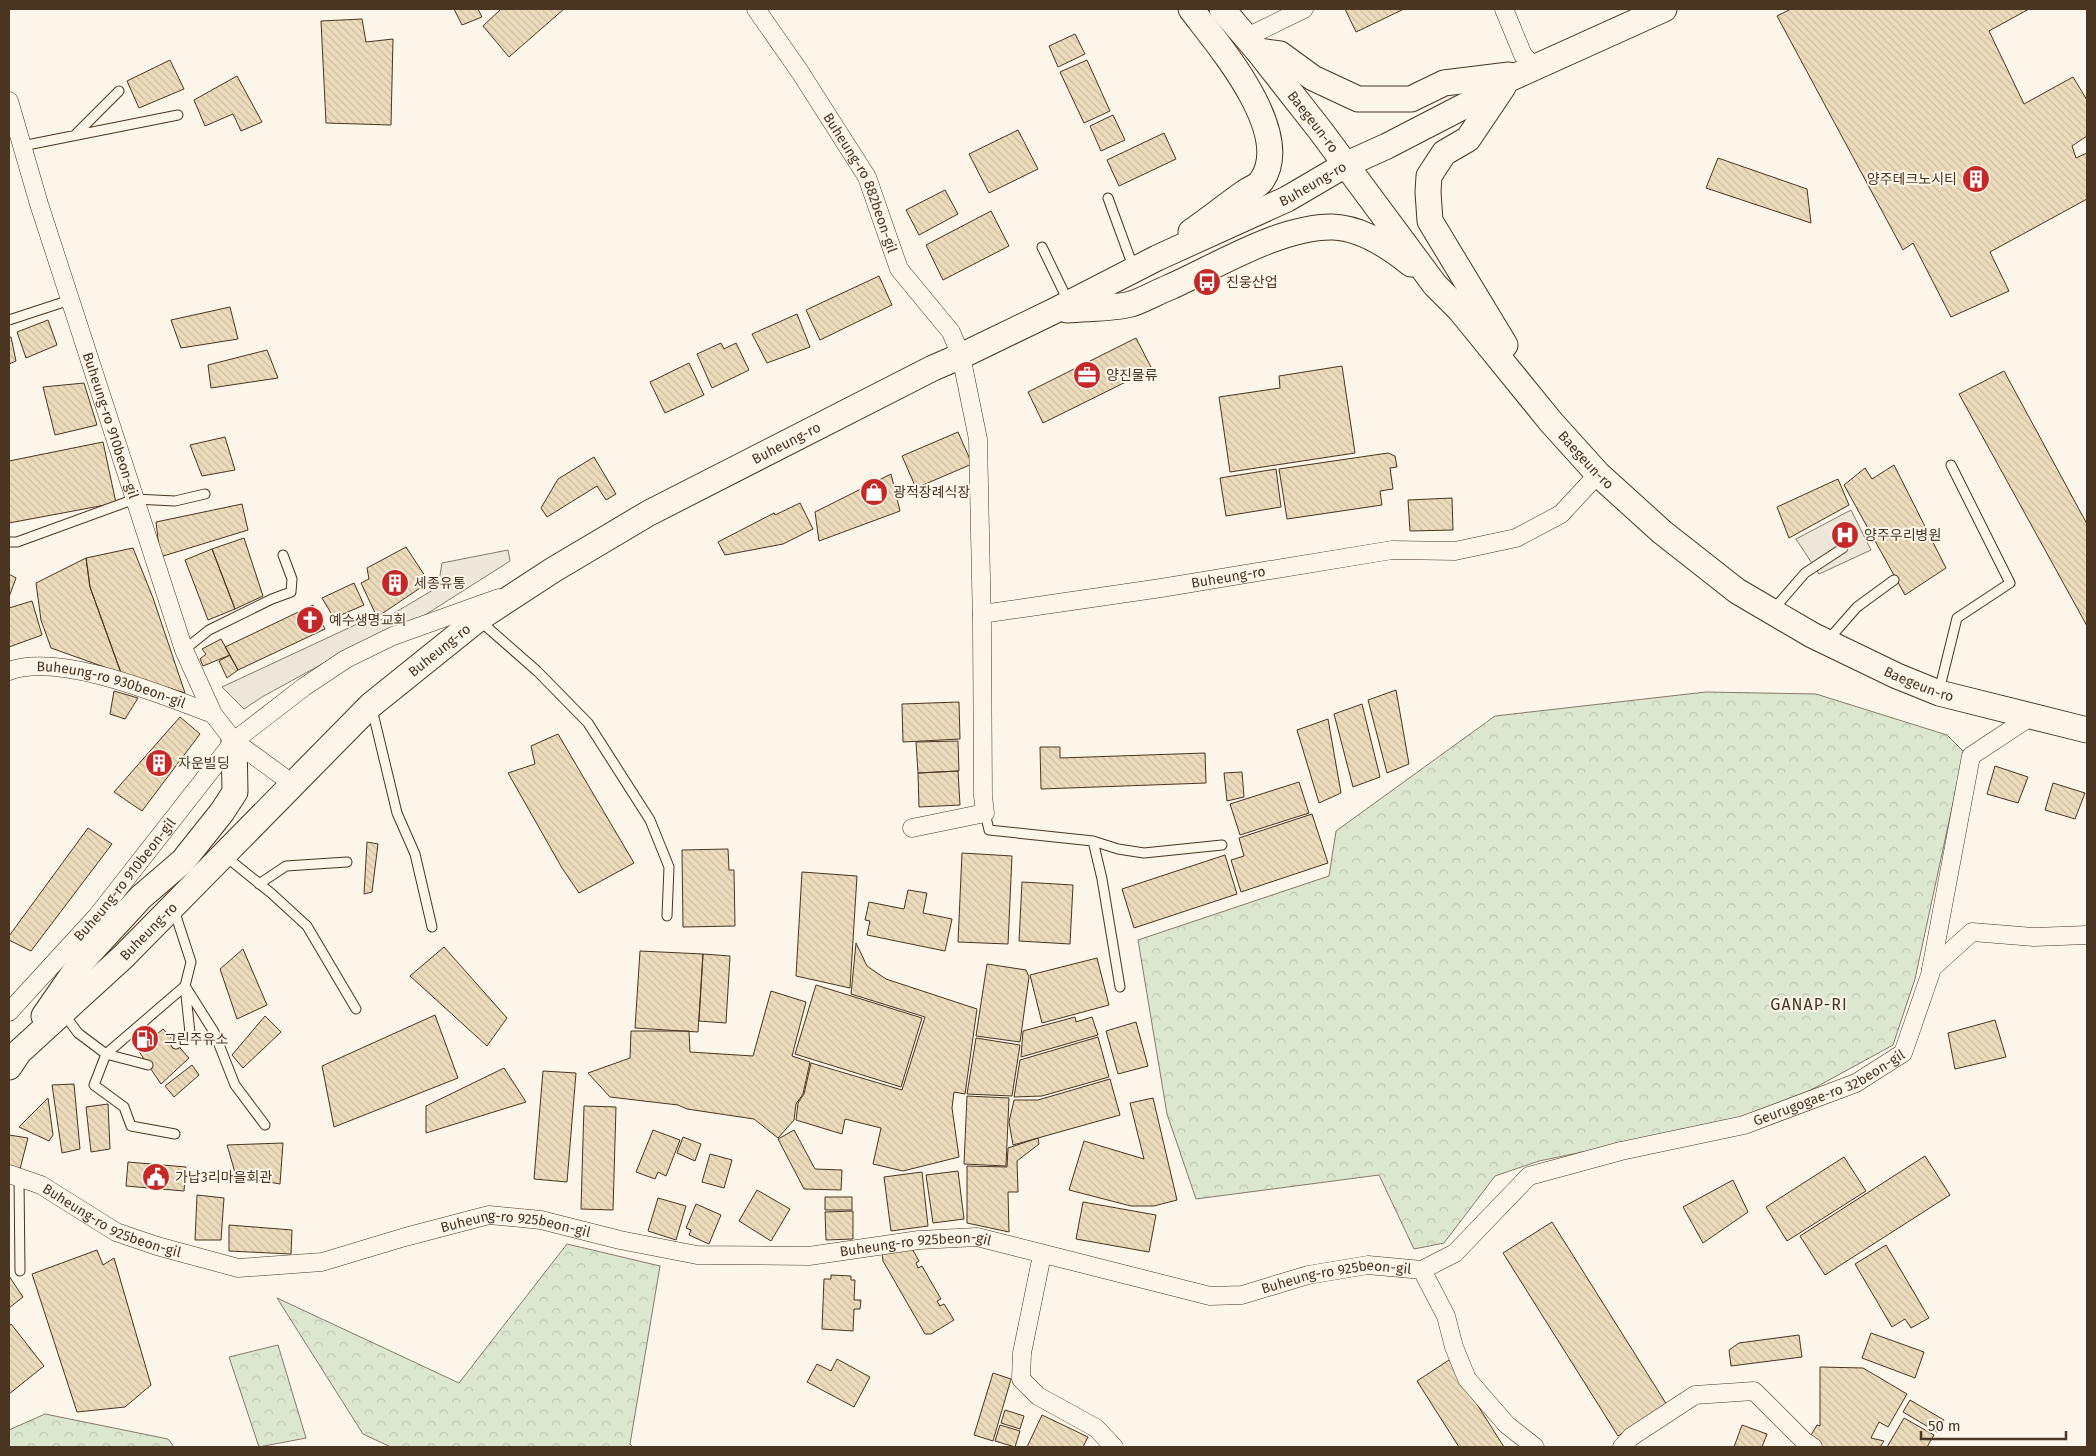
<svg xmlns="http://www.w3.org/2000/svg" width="2096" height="1456" viewBox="0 0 2096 1456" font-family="'Fira Sans','Noto Sans KR',sans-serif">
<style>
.forest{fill:url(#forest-crowns);stroke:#887966}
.parking{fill:#ede7d9;stroke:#887966}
.building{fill:url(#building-back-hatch);stroke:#4a3520}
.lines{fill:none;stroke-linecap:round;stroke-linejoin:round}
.lane-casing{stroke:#4a3520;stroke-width:11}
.street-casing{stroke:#4a3520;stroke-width:19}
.secondary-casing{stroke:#4a3520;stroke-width:27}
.lane{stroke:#fbf6e9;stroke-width:9}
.street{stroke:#fbf6e9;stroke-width:18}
.secondary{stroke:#fbf6e9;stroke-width:25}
.labels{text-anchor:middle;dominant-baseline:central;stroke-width:4;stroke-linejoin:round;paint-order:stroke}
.street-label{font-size:14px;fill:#4a3520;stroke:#fbf6e9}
.poi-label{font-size:14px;fill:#4a3520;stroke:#fbf6e9;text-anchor:start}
.quarter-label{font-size:16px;letter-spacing:1px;fill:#4a3520;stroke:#fbf6e9}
</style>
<defs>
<pattern id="forest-crowns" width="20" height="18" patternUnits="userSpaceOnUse" patternTransform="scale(1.25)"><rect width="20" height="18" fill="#dce7d0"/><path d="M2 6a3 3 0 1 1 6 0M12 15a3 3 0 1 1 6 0" fill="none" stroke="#bec7b2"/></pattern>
<pattern id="building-back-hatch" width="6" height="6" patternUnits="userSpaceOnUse" patternTransform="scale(1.25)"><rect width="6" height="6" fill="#ecdcbc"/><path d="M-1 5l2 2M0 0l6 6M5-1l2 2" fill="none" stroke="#ccbda1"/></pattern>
</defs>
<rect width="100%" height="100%" fill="#fbf6e9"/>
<!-- forest -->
<path class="forest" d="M1706,692L1816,694L1947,735L1964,752L1915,979L1893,1045L1798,1097L1733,1121L1539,1161L1495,1176L1444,1243L1414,1249L1379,1175L1196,1199L1167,1114L1138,940L1329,876L1336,831L1495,716Z
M567,1244L660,1266L630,1444L633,1447H391L363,1434L277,1298L459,1383Z
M278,1345L306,1438L259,1447L229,1357Z
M45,1414L168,1439L174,1447H9V1430Z"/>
<!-- parking -->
<path class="parking" d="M1851,510L1871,550L1819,574L1796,539Z
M508,550L510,561L414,622L375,635L262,697L244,709L222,687L355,625L384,619L438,587L442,563Z"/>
<!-- building -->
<path class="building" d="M454,9H478L482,17L462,25Z
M501,9H564L509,57L483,26Z
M1345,9H1404L1356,32Z
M1791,9H2029L1989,31L2024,104L2073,77L2087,100V136L2072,146L2076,158L2087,153V199L1990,252L2009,291L1951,317L1913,243L1903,250L1777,16Z
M362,19L366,42L393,39L391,125L326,123L321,21Z
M1075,34L1085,54L1058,67L1049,46Z
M170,60L184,89L139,108L127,81Z
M1087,60L1110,111L1084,123L1060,72Z
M237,76L262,122L241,131L233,114L205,126L194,100Z
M1113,115L1125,140L1101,151L1090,126Z
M1018,130L1038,169L989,193L969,154Z
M1164,133L1176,159L1119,186L1107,160Z
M1718,158L1807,189L1811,223L1706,188Z
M945,190L958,214L919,235L906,210Z
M991,211L1009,246L943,280L926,245Z
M879,276L892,305L820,340L806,310Z
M230,307L238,339L181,348L171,320Z
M797,314L810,347L767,363L752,334Z
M48,320L57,345L26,358L17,332Z
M9,337H11L16,361L9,364Z
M1136,338L1152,369L1043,423L1028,392Z
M721,343L724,349L736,343L749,370L712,388L697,354Z
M267,350L278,378L211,388L208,365Z
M689,363L704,395L665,413L650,382Z
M1342,366L1355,453L1230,472L1219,397L1280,388L1279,376Z
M2004,371L2087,524V626L1959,394Z
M84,383L97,425L55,435L43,387Z
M958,432L972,464L916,488L902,456Z
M225,437L235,470L202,476L190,445Z
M103,442L116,503L9,523V461Z
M1388,453L1395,456L1397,467L1390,468L1393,489L1380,491L1382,505L1287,519L1279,469Z
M594,457L616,494L606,500L597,486L547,517L541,508L558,479Z
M1894,465L1946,568L1905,595L1844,485L1865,468L1872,479Z
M1276,469L1281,507L1226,516L1220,478Z
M891,474L900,511L819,541L815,512Z
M1838,479L1849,505L1789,538L1777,507Z
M1452,498L1453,530L1410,531L1408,500Z
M800,503L813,529L783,544L725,555L718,542L774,513L775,515Z
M242,504L248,530L160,557L156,522Z
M244,538L263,596L235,609L212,549Z
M406,547L429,582L377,617L361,583L369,579L367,568Z
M133,548L153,598L185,693L121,673L90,587L86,558Z
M212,549L235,609L208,620L185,560Z
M86,558L90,587L121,673L51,648L41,620L36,583Z
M9,574L16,578L9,597Z
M354,583L364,605L334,618L322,598Z
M32,601L42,635L9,647V608Z
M313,605L325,629L238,670L225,647Z
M221,639L230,655L203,666L200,659L206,654L202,649Z
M230,655L238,670L227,678L219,661Z
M1396,690L1409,764L1387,773L1368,700Z
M114,691L138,698L125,719L110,714Z
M959,702L960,739L903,742L902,704Z
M1362,704L1380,777L1353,787L1334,714Z
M180,717L200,734L142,811L114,792Z
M1328,719L1341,793L1319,803L1297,730Z
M558,734L634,863L579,893L562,868L508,773L535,764L531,746Z
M958,741L959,771L918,773L916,742Z
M1040,747H1060V758L1205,753L1206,783L1041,789Z
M1995,766L2028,777L2018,803L1987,794Z
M958,771L960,805L919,807L918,773Z
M1242,772L1244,797L1227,801L1224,773Z
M1299,782L1309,813L1240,835L1230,804Z
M2053,783L2085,793L2075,819L2045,810Z
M1312,814L1328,863L1241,892L1231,860L1244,856L1239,838Z
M88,828L112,844L31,951L9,940V936Z
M367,842L378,844L372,892L364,894Z
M728,849L729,870H734L735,926L683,927L682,850Z
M962,853L1012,856L1008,944L958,942Z
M1225,855L1237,894L1134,928L1122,889Z
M802,872L857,876L850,988L796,976Z
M1022,882L1073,885L1070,944L1019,941Z
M908,890L927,893L923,913L952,919L945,951L867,935L870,921L865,920L869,902L904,909Z
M856,943L867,966L886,979L977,1009L965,1094L954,1092L952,1108L959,1157L903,1171L873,1164L881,1128L845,1119L842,1134L796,1120L798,1103L804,1094L811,1063L902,1090L925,1017L851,994Z
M444,947L507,1018L487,1046L410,976Z
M243,949L267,1005L237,1019L220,969Z
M640,951L703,954L698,1032L635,1028Z
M703,954L730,956L726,1023L699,1021Z
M1097,958L1109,1005L1042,1023L1030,975Z
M987,964L1026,970L1029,977L1020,1042L976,1036Z
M816,985L922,1018L901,1087L795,1054Z
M771,991L806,1002L792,1056L810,1062L803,1094L796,1104L794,1120L778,1138L754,1119L687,1109L678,1105L610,1097L588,1073L630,1058L631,1031H689L690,1052L753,1056Z
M435,1015L458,1078L334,1127L322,1066Z
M265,1016L281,1032L243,1068L232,1055Z
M1075,1017L1076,1022L1092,1017L1098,1035L1021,1057L1023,1031Z
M1995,1020L2006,1057L1955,1069L1948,1033Z
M1136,1022L1148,1066L1118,1074L1106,1031Z
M163,1029L189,1058L161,1084L138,1050Z
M1098,1037L1109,1077L1042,1096L1014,1097L1020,1060Z
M976,1038L1020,1045L1012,1096L967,1094Z
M192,1065L199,1075L174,1097L165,1086Z
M504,1068L526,1102L426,1133V1106Z
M543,1071L576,1073L567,1182L534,1179Z
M1110,1079L1120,1115L1013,1145L1009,1122L1014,1100H1038Z
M74,1084L80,1149L62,1153L52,1085Z
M967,1096L1009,1098L1006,1166L964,1164Z
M48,1098L53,1135L49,1141L19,1127Z
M1153,1098L1177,1200L1154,1206H1131L1069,1190L1084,1141L1144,1159L1130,1103Z
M108,1104L110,1149L91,1152L86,1107Z
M584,1106L616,1107L613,1210L581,1209Z
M653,1130L680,1140L666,1176L658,1172L655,1179L636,1172Z
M794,1130L815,1169L842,1170L841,1190L804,1189L778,1139Z
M9,1135L28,1138L20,1169L9,1166Z
M683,1137L701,1144L695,1161L677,1153Z
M1038,1138L1039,1144L1017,1161L1018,1192H1008L1009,1232L967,1223V1166L1007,1167L1008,1148Z
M283,1143L280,1184L236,1176L227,1145Z
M710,1154L732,1160L724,1188L702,1182Z
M1925,1156L1950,1195L1825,1275L1800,1236Z
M1844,1157L1866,1191L1787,1241L1766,1207Z
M128,1162L186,1167L184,1191L126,1186Z
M958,1171L964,1219L933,1223L926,1175Z
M922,1172L928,1226L891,1231L884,1177Z
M1733,1180L1748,1212L1703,1243L1683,1207Z
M757,1190L790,1209L771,1241L739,1221Z
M197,1195L224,1198L221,1240H195Z
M825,1197H852V1210H825Z
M658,1198L686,1206L676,1240L648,1231Z
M1083,1202L1156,1215L1149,1252L1076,1239Z
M696,1204L721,1215L709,1244L689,1235L691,1230L686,1228Z
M853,1211V1239L826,1240L825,1212Z
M1552,1222L1667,1405L1618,1436L1503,1253Z
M229,1225L292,1230L291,1254L229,1251Z
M910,1245L919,1261L916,1263L918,1268L922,1266L941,1299L937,1301L940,1306L944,1304L954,1320L931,1334H925L883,1261L882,1254L895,1246Z
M1886,1245L1929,1318L1911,1328L1905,1319L1892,1327L1855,1264Z
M97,1250L103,1265L114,1258L151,1385L125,1407L77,1412L32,1274Z
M831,1275L851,1276V1280H855L854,1300H861L860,1309H854L853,1331L822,1329L824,1279H831Z
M9,1276L23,1297L9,1308Z
M11,1324L44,1366L9,1394V1326Z
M1871,1333L1924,1352L1915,1378L1862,1358Z
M1799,1335L1802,1357L1731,1366L1729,1350L1739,1343Z
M837,1359L870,1377L854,1407L807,1382L817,1364L831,1371Z
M1449,1360L1504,1447H1459L1417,1381Z
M1820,1367L1863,1368L1907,1394L1888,1427L1879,1422L1871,1438L1884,1441L1880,1447H1817L1807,1442L1817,1425L1820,1426Z
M993,1373L1011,1379L993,1441L974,1435Z
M1910,1400L1944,1420L1937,1432L1903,1412Z
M1005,1410L1024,1416L1020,1429L1001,1423Z
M1042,1415L1088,1437L1083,1447H1027Z
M1904,1418L1934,1435L1927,1447H1887Z
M1000,1425L1020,1431L1015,1447L995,1441Z
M1742,1425L1767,1434L1762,1447H1734Z"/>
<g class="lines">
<!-- lane casing -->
<g class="lane-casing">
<path id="lane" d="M75,135L119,91
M22,146L178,115
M1108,198L1134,269
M1042,247L1069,303
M9,320L70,300
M9,542H17L135,499L175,501L205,494
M1772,611L1805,573L1843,548
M480,621L537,671L588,723L650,820L669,867L667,916
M1828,640L1857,607L1894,580
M184,650L209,630L272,599L291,592L292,579L283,555
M1939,691L1957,618L2010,583L1951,465
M372,709L397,813L415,854L432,927
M985,813L989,830L1093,841L1102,879L1120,987
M1093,841L1118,849L1144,853L1222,845
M225,856L271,893L307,926L356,1009
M259,884L286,866L347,862
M174,910L191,962L185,986L190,1033L176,1044
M64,1014L78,1033L106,1054L148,1065
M175,1134L131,1126L124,1107L94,1085L106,1054L185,986L214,1032L235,1085L265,1125
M19,1178L20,1271"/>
</g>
<!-- street casing -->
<g class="street-casing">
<g id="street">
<path id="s1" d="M756,9L800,72L867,177L899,269L951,332L961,356L978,439L982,625L983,796L985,813L912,828"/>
<path d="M1504,9L1523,55L1535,67"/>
<path d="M1245,38L1304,9"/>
<path id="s2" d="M9,101L39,204L184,650L213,714L234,741L293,784"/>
<path id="s3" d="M982,614L1161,588L1392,550L1455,551L1516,538L1561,514L1598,474"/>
<path id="s4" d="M9,671C60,652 162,695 213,714"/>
<path d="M1931,969L1972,932L2034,937L2087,935"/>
<path id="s5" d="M9,1012L97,916L234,741L304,687L346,659L393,636L499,598"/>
<path id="s6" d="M9,1174L41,1185L116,1232L157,1246L238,1268L322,1262L405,1237L489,1215L541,1220L620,1240L697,1255L809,1256L919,1240L977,1237L1210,1296L1242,1295L1308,1275L1368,1265L1422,1270L1446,1316L1454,1347L1467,1379L1507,1425L1535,1447"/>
<path d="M1042,1255L1022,1353L1021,1379L1038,1396L1096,1428L1114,1447"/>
<path id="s7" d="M1422,1270L1455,1253L1529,1176L1621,1151L1744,1125L1856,1083L1903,1053L1930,975L1971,756L2030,717"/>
<path d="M1622,1447L1631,1437L1695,1395L1754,1391L1804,1441L1813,1447"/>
</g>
</g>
<!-- secondary casing -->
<g class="secondary-casing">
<g id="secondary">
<path d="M1191,9C1219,46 1294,132 1262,180C1259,186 1249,189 1244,193C1226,206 1209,219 1191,232"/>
<path id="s8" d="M1222,9L1258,51L1320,130L1435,285L1460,310L1551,422L1598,474L1662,532L1737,591L1812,635L1897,676L1939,693L2087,730"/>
<path d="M1258,51L1280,54L1313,78L1358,99H1411L1444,83L1509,75"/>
<path d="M1503,87L1468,139L1444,153L1429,176L1428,192L1430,221L1505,345"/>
<path d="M1067,310C1087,308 1111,309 1131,304C1144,300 1157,292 1170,287C1217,266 1281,226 1333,227C1361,228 1390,247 1411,264"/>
<path d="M44,1016L82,961L141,897L183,861L222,812L235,792L234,741"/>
<path id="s9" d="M9,1067L19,1052L123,957L371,705L478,619L553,570L649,513L933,368L961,356L1052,312L1157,258L1287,199L1345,165L1387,146L1474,101L1509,79L1664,9"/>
</g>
</g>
<!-- lane -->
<use href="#lane" class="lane"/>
<!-- street -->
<use href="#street" class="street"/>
<!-- secondary -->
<use href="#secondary" class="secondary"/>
</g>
<!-- icons -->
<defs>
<g id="building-disc" transform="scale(1.4375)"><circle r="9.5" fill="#c62828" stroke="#fbf6e9"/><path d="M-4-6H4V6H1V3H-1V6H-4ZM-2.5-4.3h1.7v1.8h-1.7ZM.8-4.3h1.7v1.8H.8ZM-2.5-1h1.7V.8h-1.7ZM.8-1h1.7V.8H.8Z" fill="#fff"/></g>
<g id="bus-disc" transform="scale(1.4375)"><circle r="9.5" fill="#c62828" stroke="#fbf6e9"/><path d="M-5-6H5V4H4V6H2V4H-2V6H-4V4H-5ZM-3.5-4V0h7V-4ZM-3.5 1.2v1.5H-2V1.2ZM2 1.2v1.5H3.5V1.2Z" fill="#fff"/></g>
<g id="office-disc" transform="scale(1.4375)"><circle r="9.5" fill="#c62828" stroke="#fbf6e9"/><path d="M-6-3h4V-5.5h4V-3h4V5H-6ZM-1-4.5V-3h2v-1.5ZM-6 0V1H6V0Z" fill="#fff"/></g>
<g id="shop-disc" transform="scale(1.4375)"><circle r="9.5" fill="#c62828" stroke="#fbf6e9"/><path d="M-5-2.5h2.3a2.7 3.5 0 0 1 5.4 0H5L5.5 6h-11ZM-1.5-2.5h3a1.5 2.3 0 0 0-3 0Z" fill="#fff"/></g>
<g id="hospital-disc" transform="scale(1.4375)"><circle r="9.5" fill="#c62828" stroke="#fbf6e9"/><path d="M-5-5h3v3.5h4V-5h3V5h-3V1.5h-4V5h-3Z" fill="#fff"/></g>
<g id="church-disc" transform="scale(1.4375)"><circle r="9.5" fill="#c62828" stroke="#fbf6e9"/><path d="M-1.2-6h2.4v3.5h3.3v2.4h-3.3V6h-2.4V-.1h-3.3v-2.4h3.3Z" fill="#fff"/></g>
<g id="fuel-disc" transform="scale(1.4375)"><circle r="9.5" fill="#c62828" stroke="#fbf6e9"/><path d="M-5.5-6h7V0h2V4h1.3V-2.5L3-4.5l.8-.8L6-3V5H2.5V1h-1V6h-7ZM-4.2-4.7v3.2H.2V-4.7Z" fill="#fff"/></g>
<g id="civic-disc" transform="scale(1.4375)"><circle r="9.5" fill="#c62828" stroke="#fbf6e9"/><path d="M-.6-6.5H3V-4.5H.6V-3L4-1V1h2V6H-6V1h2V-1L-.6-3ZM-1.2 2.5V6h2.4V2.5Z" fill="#fff"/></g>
</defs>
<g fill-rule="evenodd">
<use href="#building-disc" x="1976" y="179"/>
<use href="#bus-disc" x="1207" y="282"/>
<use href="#office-disc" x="1087" y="375"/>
<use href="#shop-disc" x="874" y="492"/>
<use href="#hospital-disc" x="1845" y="535"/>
<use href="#building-disc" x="395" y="583"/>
<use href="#church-disc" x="310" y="620"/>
<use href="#building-disc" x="159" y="763"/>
<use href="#fuel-disc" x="145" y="1039"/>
<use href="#civic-disc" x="156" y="1177"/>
</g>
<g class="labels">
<!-- street labels -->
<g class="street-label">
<text stroke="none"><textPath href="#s8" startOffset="145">Baegeun-ro</textPath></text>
<text stroke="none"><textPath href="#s1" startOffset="204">Buheung-ro 882beon-gil</textPath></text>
<text stroke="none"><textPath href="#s9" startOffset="1592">Buheung-ro</textPath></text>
<text stroke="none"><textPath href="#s2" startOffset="340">Buheung-ro 910beon-gil</textPath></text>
<text stroke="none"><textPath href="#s9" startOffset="1005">Buheung-ro</textPath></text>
<text stroke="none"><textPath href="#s8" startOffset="580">Baegeun-ro</textPath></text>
<text stroke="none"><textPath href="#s3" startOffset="249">Buheung-ro</textPath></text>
<text stroke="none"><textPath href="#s9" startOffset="600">Buheung-ro</textPath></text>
<text stroke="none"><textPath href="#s8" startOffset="985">Baegeun-ro</textPath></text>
<text stroke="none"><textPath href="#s4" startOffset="105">Buheung-ro 930beon-gil</textPath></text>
<text stroke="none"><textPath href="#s5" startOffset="176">Buheung-ro 910beon-gil</textPath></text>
<text stroke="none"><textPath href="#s9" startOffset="195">Buheung-ro</textPath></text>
<text stroke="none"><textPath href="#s7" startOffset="458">Geurugogae-ro 32beon-gil</textPath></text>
<text stroke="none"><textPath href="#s6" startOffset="114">Buheung-ro 925beon-gil</textPath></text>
<text stroke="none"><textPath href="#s6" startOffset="534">Buheung-ro 925beon-gil</textPath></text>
<text stroke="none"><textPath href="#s6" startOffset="939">Buheung-ro 925beon-gil</textPath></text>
<text stroke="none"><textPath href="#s6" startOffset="1370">Buheung-ro 925beon-gil</textPath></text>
</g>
<!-- poi labels -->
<g class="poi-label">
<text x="1957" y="179" text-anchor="end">양주테크노시티</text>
<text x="1226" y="282">진웅산업</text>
<text x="1106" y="375">양진물류</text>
<text x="893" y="492">광적장례식장</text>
<text x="1864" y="535">양주우리병원</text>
<text x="414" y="583">세종유통</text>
<text x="329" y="620">예수생명교회</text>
<text x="178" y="763">자운빌딩</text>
<text x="164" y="1039">그린주유소</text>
<text x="175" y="1177">가납3리마을회관</text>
</g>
<!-- quarter labels -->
<g class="quarter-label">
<text x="1809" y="1004">GANAP-RI</text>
</g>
</g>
<!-- border -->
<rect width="2096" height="1456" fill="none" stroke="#4a3520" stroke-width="20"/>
<!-- scale -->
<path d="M1921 1431v8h145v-8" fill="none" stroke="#4a3520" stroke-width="2.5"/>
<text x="1928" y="1431" font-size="15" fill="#4a3520" stroke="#fbf6e9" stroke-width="4" paint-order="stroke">50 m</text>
</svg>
